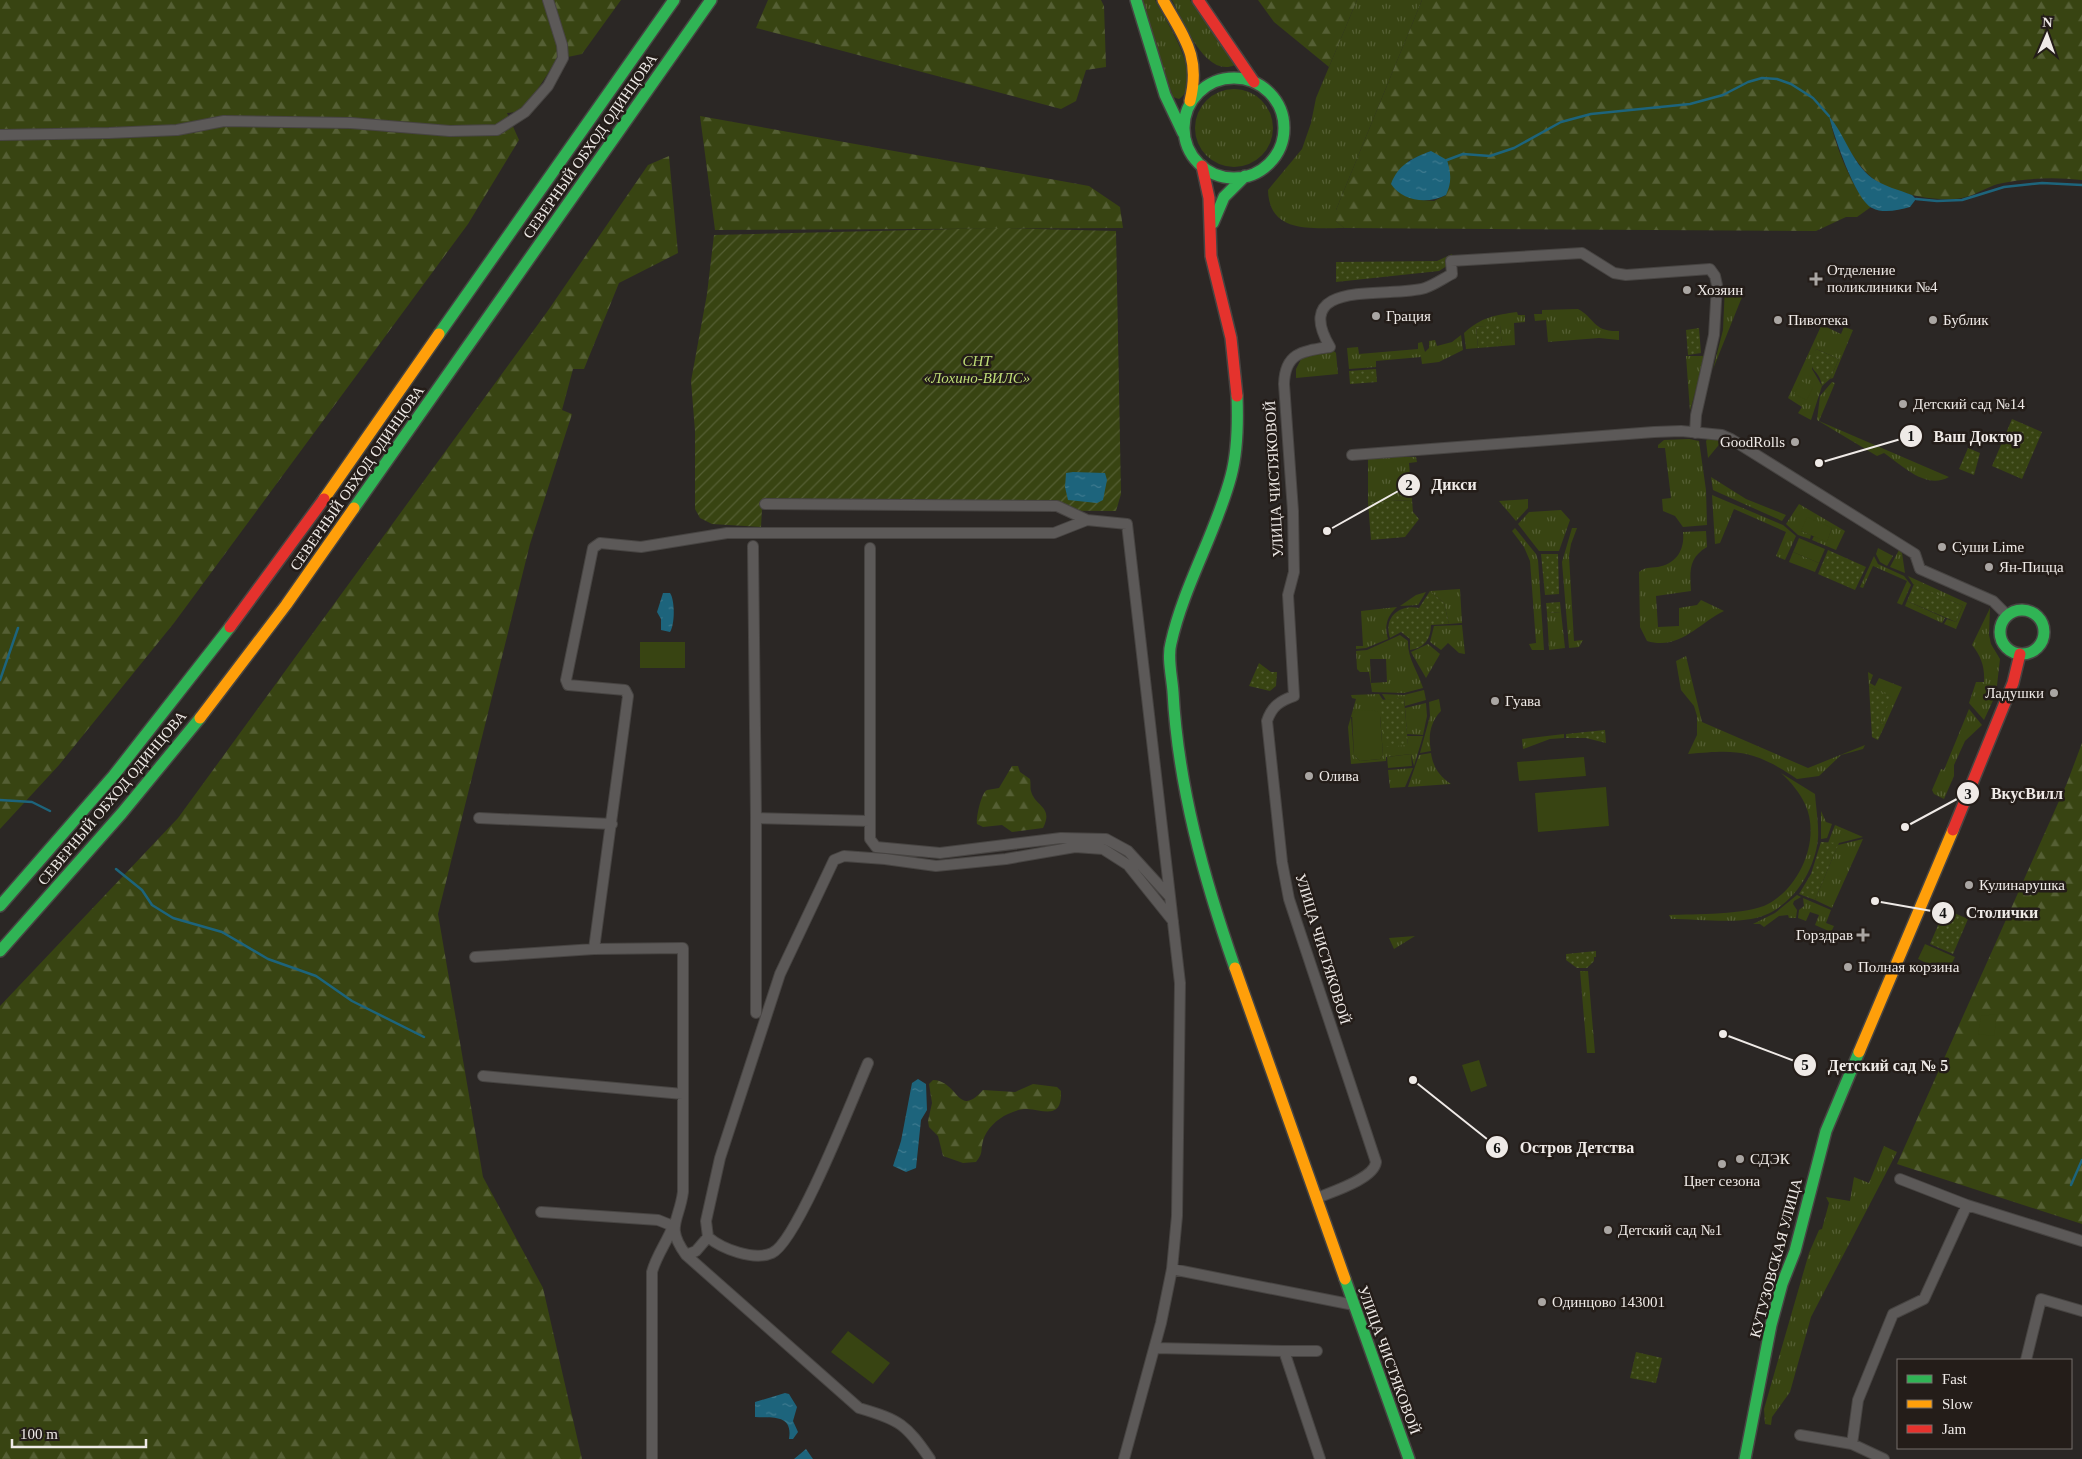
<svg xmlns="http://www.w3.org/2000/svg" width="2082" height="1459" viewBox="0 0 2082 1459" font-family="Georgia,serif">
<style>
.grass{fill:url(#grass-tufts);fill-rule:evenodd}
.forest{fill:url(#forest-firs);fill-rule:evenodd}
.park{fill:url(#park-dots)}
.garden{fill:url(#garden-furrows)}
.pitch{fill:#384412}
.water{fill:url(#water-ripples)}
.lines{fill:none;stroke-linecap:round;stroke-linejoin:round}
.stream{stroke:#1d647c;stroke-width:2.5}
.street-casing{stroke:#474442;stroke-width:12}
.fast-casing{stroke:#474442;stroke-width:14}
.slow-casing{stroke:#474442;stroke-width:14}
.jam-casing{stroke:#474442;stroke-width:14}
.street{stroke:#5c5958;stroke-width:10}
.fast{stroke:#30b455;stroke-width:11}
.slow{stroke:#ff9f0a;stroke-width:11}
.jam{stroke:#e5322d;stroke-width:11}
.poi-dot{fill:#aaa6a3;stroke:#241d19;stroke-width:2}
.labels{text-anchor:middle;dominant-baseline:central;stroke-width:5;stroke-linejoin:round;paint-order:stroke}
.street-label{font-size:15px;fill:#efeae7;stroke:#241d19}
.poi-label{font-size:15px;fill:#efeae7;stroke:#241d19;text-anchor:start}
.park-label{font-size:15px;font-style:italic;fill:#bfde77;stroke:#241d19}
.leader{fill:none;stroke:#efeae7;stroke-width:2}
.callout-dot{fill:#efeae7;stroke:#241d19;stroke-width:2}
.mark-label{font-size:15px;text-anchor:middle;font-weight:bold;fill:#111}
.callout-label{font-size:16px;text-anchor:middle;font-weight:bold;fill:#efeae7;stroke:#241d19;stroke-width:5;stroke-linejoin:round;paint-order:stroke}
</style>
<defs>
<pattern id="grass-tufts" width="24" height="20" patternUnits="userSpaceOnUse" patternTransform="scale(1.25)"><rect width="24" height="20" fill="#384412"/><path d="M3 7l-1-3M5 7V3M7 7l1-3M15 17l-1-3M17 17v-4M19 17l1-3" fill="none" stroke="#555f34"/></pattern>
<pattern id="forest-firs" width="22" height="20" patternUnits="userSpaceOnUse" patternTransform="scale(1.25)"><rect width="22" height="20" fill="#384412"/><path d="M5 1l3.5 6h-7zM16 11l3.5 6h-7z" fill="#555f34"/></pattern>
<pattern id="park-dots" width="8" height="8" patternUnits="userSpaceOnUse" patternTransform="scale(1.25)"><rect width="8" height="8" fill="#384412"/><path d="M2 2h.1M6 6h.1" fill="none" stroke="#555f34" stroke-width="1.8" stroke-linecap="round"/></pattern>
<pattern id="garden-furrows" width="10" height="10" patternUnits="userSpaceOnUse" patternTransform="scale(1.25)"><rect width="10" height="10" fill="#384412"/><path d="M-1 1l2-2M0 10L10 0M9 11l2-2" fill="none" stroke="#555f34"/></pattern>
<pattern id="water-ripples" width="26" height="14" patternUnits="userSpaceOnUse" patternTransform="scale(1.25)"><rect width="26" height="14" fill="#1d647c"/><path d="M2 4q2-2 4 0t4 0M15 11q2-2 4 0t4 0" fill="none" stroke="#3e7a8f"/></pattern>
</defs>
<rect width="100%" height="100%" fill="#2b2725"/>
<!-- grass -->
<path class="grass" d="M1141,0H1155C1165,20 1207,81 1179,99L1173,97Z
M1172,0H1190L1235,65C1205,79 1182,19 1172,0Z
M1357,0H1422L1336,210V221L1344,228C1312,228 1269,234 1268,190L1302,149L1311,123L1316,98Z
M1195 128a39 39 0 1 1 78 0a39 39 0 1 1-78 0Z
M1725,286L1744,292L1713,369L1723,330Z
M1578,309C1596,319 1593,332 1619,331V340L1599,338L1548,342L1546,320L1535,321L1534,314H1542V310Z
M1517,312L1518,315H1525V322L1514,323L1515,345L1502,346L1500,325L1476,327L1478,348L1466,349L1464,333C1481,317 1496,315 1517,312Z
M1818,318L1826,320L1824,326L1841,334L1844,327L1853,330L1833,378L1830,379L1839,359L1816,349L1812,369L1822,386L1811,420L1798,413L1802,407L1788,398L1822,324L1816,321Z
M1461,335L1463,350L1439,362L1422,364L1421,357L1376,361V367L1349,369L1347,348L1358,347L1359,354L1418,349V343L1422,342L1425,352L1429,348V341L1435,340L1437,346L1452,342Z
M1332,349L1336,353L1338,374L1296,378V369L1302,357Z
M1686,356H1705L1690,411Z
M1832,382L1835,383L1819,421L1949,477C1926,490 1903,466 1884,453L1877,456L1817,420L1820,396Z
M1709,437L1722,441L1708,458L1706,441Z
M1689,439L1699,441L1706,490L1707,525L1683,527L1675,516L1663,511L1662,499L1671,498L1665,448H1658V445L1664,440Z
M1387,457H1416L1417,462L1409,463L1412,500L1368,502V458Z
M1711,477L1746,499L1786,515L1782,521L1713,490Z
M1712,495L1783,525L1796,536L1785,560L1776,556L1786,532L1734,509L1720,543L1715,544Z
M1528,499V508L1516,521L1499,501Z
M1799,504L1845,531L1836,550L1812,540L1814,536L1827,541L1832,528L1801,531L1811,535L1810,539L1798,535L1786,524Z
M1561,510L1570,520L1559,551H1539L1518,524L1529,512Z
M1515,528L1536,554L1538,560L1544,650H1532L1529,644L1536,643L1530,561L1524,547L1512,531Z
M1572,528H1577L1571,544L1569,556L1574,641L1583,640L1579,647L1569,648L1562,562Z
M1706,531L1707,547C1688,558 1690,572 1691,591L1656,596L1658,627L1679,626V608L1697,605L1701,600L1724,611C1699,623 1679,651 1647,641L1640,627L1639,572C1645,567 1650,568 1658,567C1676,564 1685,550 1683,532Z
M1878,548L1893,556L1887,566L1880,562L1876,554Z
M1899,550L1902,553L1905,573L1890,567Z
M1793,552L1819,563L1815,572L1789,562Z
M1874,556L1878,564L1904,576L1911,585L1902,605L1897,603L1907,581L1873,566L1863,588L1860,587Z
M1908,576L1967,603L1956,629L1944,624L1947,619L1956,622L1963,606L1913,584Z
M1460,589L1462,623L1449,624L1444,603L1430,591Z
M1426,592L1418,605L1400,606L1416,595Z
M1907,601L1945,618L1942,623L1905,606Z
M1397,607C1387,616 1384,626 1388,639L1366,648L1356,649V646H1363L1361,611Z
M1990,608L1989,635L1991,644L2000,659L1996,694L1984,720L1969,703L1976,682H1984C1985,667 1981,656 1972,645Z
M1561,612L1565,648L1549,650L1547,613Z
M1462,625L1465,654L1459,653L1448,643L1441,650L1430,642L1434,626Z
M1400,635L1408,641C1407,657 1418,672 1423,688L1404,693L1372,692L1369,672H1360L1357,669L1356,651L1367,650ZM1370,659H1386L1387,682L1371,683Z
M1428,644L1440,654L1426,678L1411,652Z
M1686,656L1702,722L1808,768L1865,745L1863,749L1841,755L1819,776L1797,779C1754,750 1739,749 1688,754L1697,735V716L1694,706L1681,690L1676,661Z
M1868,672L1873,675L1870,683L1875,686L1879,678L1902,687L1885,725L1880,722L1891,697L1869,686Z
M1424,690L1426,700L1405,706L1404,698L1386,700L1382,694L1404,695Z
M1379,694L1383,700H1381L1408,745L1407,736H1423L1414,766L1411,754L1386,757V761L1351,764L1348,727L1356,699L1352,698L1351,695ZM1380,716L1383,755L1380,759L1360,761L1354,755L1351,717Z
M1439,699L1441,711C1430,722 1428,737 1431,751L1420,753L1430,716L1429,702Z
M1426,703L1427,716L1423,735L1407,734L1405,708Z
M1969,709L1982,725L1965,741L1954,765V776L1944,799L1934,794L1932,790L1941,769L1944,770Z
M1564,734V738L1550,739L1523,749L1522,739Z
M1431,753C1433,767 1439,776 1451,784L1408,787L1419,755Z
M1413,768L1405,787L1390,788L1388,770Z
M1781,773L1815,794C1816,808 1819,825 1818,839C1814,875 1788,913 1751,919C1729,923 1695,919 1671,919L1669,915C1694,914 1748,915 1768,904C1801,886 1821,838 1805,804C1799,792 1791,782 1781,773Z
M1821,811L1826,822L1832,824L1827,838L1821,839Z
M1835,825L1863,837L1839,843H1828Z
M1863,839L1832,908L1815,900L1838,845Z
M1797,895L1801,897L1794,901L1793,904L1797,910L1796,918H1789L1788,915L1779,916L1764,927L1760,924H1753L1775,913Z
M1803,898L1831,910L1826,923L1834,926L1831,932L1815,925L1819,915L1810,912L1806,921L1798,918L1799,910L1804,906Z
M1415,936L1394,949L1389,938Z
M1580,971H1588L1595,1053H1587Z
M1884,1146L1897,1152L1811,1317L1790,1392L1772,1417L1771,1425L1765,1424L1764,1409L1809,1253L1819,1230L1822,1229L1829,1203L1826,1197L1850,1201L1854,1177L1869,1183Z"/>
<!-- forest -->
<path class="forest" d="M0,0H543L560,51L547,0H621L582,54L563,58L561,54L523,111L507,113L519,140L468,224L174,623L59,765L0,829Z
M768,0H1101L1104,6L1106,67L1086,70L1076,101L1061,109L756,28Z
M1258,0H1357L1329,67L1274,22Z
M1422,0H2082V180C2054,177 2026,178 1998,184C1987,187 1977,194 1966,197C1942,204 1891,194 1871,177C1854,162 1842,137 1830,117C1832,139 1854,194 1871,207L1857,217H1846L1816,231L1344,228L1336,221V210ZM1431,151L1446,195L1434,201L1420,200L1408,161Z
M700,116L1089,186L1120,207L1123,228L715,230Z
M669,156L678,253L619,283L584,369H573L562,410L572,414L530,544L438,914L483,1177L543,1288L582,1459H0V1006L178,818L547,312L648,165Z
M2082,743V1224L1897,1164L2067,783Z
M1012,766H1018L1020,772L1030,779C1031,783 1030,788 1031,791C1035,807 1054,806 1043,828L1012,832L1002,825L983,827L977,824C976,818 981,793 987,790C991,789 995,789 999,788Z
M933,1080C959,1081 957,1119 983,1090L1015,1092L1033,1084L1057,1087L1061,1091C1062,1120 1045,1110 1027,1109C1020,1109 1014,1111 1008,1114C997,1119 986,1129 983,1141C980,1152 984,1152 976,1162L963,1163L943,1156L938,1136L929,1127L928,1121L932,1103L929,1084Z"/>
<!-- park -->
<path class="park" d="M1452,254L1453,262L1439,271L1336,282V262L1437,261Z
M1500,324L1502,346L1478,348L1476,327Z
M1699,328L1701,353L1688,355L1686,330Z
M1816,349L1839,359L1830,379L1822,386C1819,366 1805,375 1816,349Z
M1376,369L1377,382L1350,384L1349,371Z
M2012,419L2042,432L2022,479L1992,466Z
M1968,448L1980,453L1974,475L1959,469Z
M1412,500L1413,512L1419,519L1405,537L1371,540L1368,502Z
M1828,550L1866,567L1855,590L1818,574Z
M1541,554H1558L1559,594L1545,595Z
M1914,584L1963,606L1956,622L1907,601Z
M1430,591L1444,603L1449,624L1431,625C1431,639 1424,648 1410,650V639L1401,632L1390,638C1383,617 1400,604 1419,608Z
M1560,602L1561,612L1547,613L1546,603Z
M1259,663L1271,672H1277L1276,686L1270,691L1249,686Z
M1869,686L1892,697L1880,722L1885,725L1878,740L1872,737Z
M1404,698L1408,745L1385,747L1380,700Z
M1605,730L1606,743L1586,738H1566V734Z
M1821,842L1839,843L1815,900L1799,894L1811,874Z
M1945,909L1968,919L1953,954L1930,944Z
M1596,951V957H1594V961L1587,968H1577L1566,960V954Z
M1636,1352L1662,1358L1656,1383L1630,1378Z"/>
<!-- garden -->
<path class="garden" d="M998,228L1116,231L1121,494L1116,511L762,509L761,527L712,524L700,518L695,509V431L691,381L707,294L714,235Z"/>
<!-- pitch -->
<path class="pitch" d="M1801,381L1813,387L1807,400L1794,394Z
M1807,517L1832,528L1827,542L1801,531Z
M1799,538L1825,549L1819,563L1793,552Z
M640,642H685V668H640Z
M1372,710L1378,712L1380,716L1383,755L1380,759L1360,761L1354,755L1352,715L1355,711Z
M1411,754L1412,766L1388,768L1387,757Z
M1584,757L1586,776L1519,781L1517,762Z
M1606,787L1609,826L1538,832L1535,793Z
M1925,944L1955,957L1947,973L1918,959Z
M1997,1014L1994,1036L1978,1034L1981,1016Z
M1479,1060L1487,1086L1471,1092L1462,1065Z
M848,1331L890,1363L873,1384L831,1352Z"/>
<!-- water -->
<path class="water" d="M1829,116C1845,135 1852,163 1872,178C1883,186 1899,190 1912,195L1916,199L1910,207C1898,210 1884,214 1872,208C1855,199 1834,136 1829,116Z
M1431,151L1447,160C1451,173 1452,182 1446,195C1428,204 1403,202 1391,184C1398,165 1412,158 1431,151Z
M1073,472L1105,473L1107,480L1103,500L1097,503L1068,500L1065,487L1066,473Z
M663,593H670C675,600 675,624 670,632L661,630V619L657,612Z
M918,1079L926,1084L927,1110L921,1120L916,1168L906,1172L893,1166L901,1141L912,1083Z
M785,1393L789,1394L797,1407L793,1421L798,1432L793,1439H789C793,1414 773,1418 755,1417V1402Z
M806,1449L813,1459H794Z"/>
<g class="lines">
<!-- stream -->
<path class="stream" d="M1447,160L1463,154L1490,156L1514,148L1561,122L1591,114L1690,104L1723,95L1748,82L1762,78L1777,79L1791,84L1813,98L1829,116
M1916,199L1937,201L1962,200L2004,187L2042,183L2082,185
M0,680L18,628
M0,800L32,802L50,811
M116,869L142,890L152,905L173,918L222,932L268,959L316,976L352,1001L424,1037
M2071,1185L2082,1160"/>
<!-- street casing -->
<g class="street-casing">
<path id="street" d="M0,135L109,133L177,130L224,121L351,123L450,131L497,130L525,112L548,86L563,58L562,45L548,0
M1352,455L1654,432L1681,431L1722,435L1731,439L1915,554L1920,569L1993,601L2007,615
M765,504L1057,506L1087,520L1127,524L1180,983L1177,1216L1172,1269L1161,1323L1124,1459
M753,546L756,818
M870,548V839L876,847L940,853L1061,838L1106,839L1128,851L1170,897
M479,818L612,824
M594,949L628,696L625,690L568,685L566,680L593,548L600,543L641,547L727,533H1054L1087,520
M475,957L594,949L683,948V1192C679,1222 665,1226 686,1255L859,1408C900,1420 906,1424 930,1459
M756,1013V818L870,821
M483,1076L683,1094
M1900,1179L1967,1205L2082,1241
M1317,1198C1331,1192 1374,1179 1376,1162L1289,899L1282,862L1267,721C1272,706 1280,701 1294,696L1288,595L1294,572L1293,511L1284,384C1285,352 1303,351 1330,347C1289,277 1390,299 1425,288C1434,285 1444,278 1452,274L1451,261L1582,253L1614,273L1626,275L1710,269L1715,276L1717,285L1714,335L1696,415L1695,433
M541,1212L658,1220L673,1226C667,1242 656,1256 652,1272V1459
M708,1237C722,1249 754,1261 772,1253C797,1242 854,1095 868,1063
M686,1255L696,1251L708,1237L706,1221L720,1158L780,974L834,860L844,856L885,859L936,866L1006,859L1075,847L1103,849L1128,865L1173,921
M1172,1269L1354,1305
M1155,1348L1284,1351L1320,1459
M1284,1351H1317
M2026,1360L2041,1299L2082,1311
M1800,1435L1852,1444L1884,1459
M1852,1444L1858,1400L1893,1314L1924,1299L1967,1205"/>
</g>
<!-- fast casing -->
<g class="fast-casing">
<path id="fast" d="M1136,0L1165,95L1183,133
M1184 128a50 50 0 1 1 100 0a50 50 0 1 1-100 0Z
M1213,223L1224,197L1245,176
M439,334L674,0
M354,508L711,0
M2000 632a22 22 0 1 1 44 0a22 22 0 1 1-44 0Z
M0,906L114,775L230,627
M0,951L122,813L200,718
M1235,968C1204,879 1178,786 1173,692C1172,677 1167,657 1171,643C1184,585 1216,533 1231,476C1238,450 1238,422 1237,396
M1345,1279L1409,1459
M1745,1459L1771,1325L1782,1284L1795,1251L1826,1131L1859,1052"/>
</g>
<!-- slow casing -->
<g class="slow-casing">
<path id="slow" d="M1163,0C1184,38 1201,56 1190,101
M324,499L439,334
M200,718L286,605L354,508
M1235,968L1345,1279
M1859,1052L1953,830"/>
</g>
<!-- jam casing -->
<g class="jam-casing">
<path id="jam" d="M1198,0L1254,82
M1202,166L1209,198L1211,256L1231,338L1237,396
M230,627L324,499
M1953,830L2013,683L2020,654"/>
</g>
<!-- street -->
<use href="#street" class="street"/>
<!-- fast -->
<use href="#fast" class="fast"/>
<!-- slow -->
<use href="#slow" class="slow"/>
<!-- jam -->
<use href="#jam" class="jam"/>
</g>
<!-- markers -->
<g class="poi-dot">
<path d="M1813.5 271.5h5v5h5v5h-5v5h-5v-5h-5v-5h5z"/>
<circle cx="1687" cy="290" r="5"/>
<circle cx="1376" cy="316" r="5"/>
<circle cx="1778" cy="320" r="5"/>
<circle cx="1933" cy="320" r="5"/>
<circle cx="1903" cy="404" r="5"/>
<circle cx="1795" cy="442" r="5"/>
<circle cx="1942" cy="547" r="5"/>
<circle cx="1989" cy="567" r="5"/>
<circle cx="2054" cy="693" r="5"/>
<circle cx="1495" cy="701" r="5"/>
<circle cx="1309" cy="776" r="5"/>
<circle cx="1969" cy="885" r="5"/>
<path d="M1860.5 927.5h5v5h5v5h-5v5h-5v-5h-5v-5h5z"/>
<circle cx="1848" cy="967" r="5"/>
<circle cx="1740" cy="1159" r="5"/>
<circle cx="1722" cy="1164" r="5"/>
<circle cx="1608" cy="1230" r="5"/>
<circle cx="1542" cy="1302" r="5"/>
</g>
<g class="labels">
<!-- street labels -->
<g class="street-label">
<text transform="translate(590 146) rotate(-55)">СЕВЕРНЫЙ ОБХОД ОДИНЦОВА</text>
<text transform="translate(357 478) rotate(-55)">СЕВЕРНЫЙ ОБХОД ОДИНЦОВА</text>
<text transform="translate(1274 479) rotate(-93)">УЛИЦА ЧИСТЯКОВОЙ</text>
<text transform="translate(112 798) rotate(-50)">СЕВЕРНЫЙ ОБХОД ОДИНЦОВА</text>
<text transform="translate(1323 949) rotate(73)">УЛИЦА ЧИСТЯКОВОЙ</text>
<text transform="translate(1776 1258) rotate(-75)">КУТУЗОВСКАЯ УЛИЦА</text>
<text transform="translate(1389 1360) rotate(70)">УЛИЦА ЧИСТЯКОВОЙ</text>
</g>
<!-- poi labels -->
<g class="poi-label">
<text x="1827" y="270">Отделение<tspan x="1827" dy="17">поликлиники №4</tspan></text>
<text x="1697" y="290">Хозяин</text>
<text x="1386" y="316">Грация</text>
<text x="1788" y="320">Пивотека</text>
<text x="1943" y="320">Бублик</text>
<text x="1913" y="404">Детский сад №14</text>
<text x="1785" y="442" text-anchor="end">GoodRolls</text>
<text x="1952" y="547">Суши Lime</text>
<text x="1999" y="567">Ян-Пицца</text>
<text x="2044" y="693" text-anchor="end">Ладушки</text>
<text x="1505" y="701">Гуава</text>
<text x="1319" y="776">Олива</text>
<text x="1979" y="885">Кулинарушка</text>
<text x="1853" y="935" text-anchor="end">Горздрав</text>
<text x="1858" y="967">Полная корзина</text>
<text x="1750" y="1159">СДЭК</text>
<text x="1722" y="1181" text-anchor="middle">Цвет сезона</text>
<text x="1618" y="1230">Детский сад №1</text>
<text x="1552" y="1302">Одинцово 143001</text>
</g>
<!-- park labels -->
<g class="park-label">
<text x="977" y="361">СНТ<tspan x="977" dy="17">«Лохино-ВИЛС»</tspan></text>
</g>
</g>
<!-- callouts -->
<path class="leader" d="M1819 463L1911 436M1327 531L1409 485M1905 827L1968 793M1875 901L1943 913M1723 1034L1805 1065M1413 1080L1497 1147"/>
<g class="callout-dot">
<circle cx="1819" cy="463" r="5"/>
<circle cx="1327" cy="531" r="5"/>
<circle cx="1905" cy="827" r="5"/>
<circle cx="1875" cy="901" r="5"/>
<circle cx="1723" cy="1034" r="5"/>
<circle cx="1413" cy="1080" r="5"/>
<circle cx="1911" cy="436" r="12"/>
<circle cx="1409" cy="485" r="12"/>
<circle cx="1968" cy="793" r="12"/>
<circle cx="1943" cy="913" r="12"/>
<circle cx="1805" cy="1065" r="12"/>
<circle cx="1497" cy="1147" r="12"/>
</g>
<g class="mark-label">
<text x="1911" y="441">1</text>
<text x="1409" y="490">2</text>
<text x="1968" y="799">3</text>
<text x="1943" y="918">4</text>
<text x="1805" y="1070">5</text>
<text x="1497" y="1153">6</text>
</g>
<g class="callout-label">
<text x="1978" y="442">Ваш Доктор</text>
<text x="1454" y="490">Дикси</text>
<text x="2027" y="799">ВкусВилл</text>
<text x="2002" y="918">Столички</text>
<text x="1888" y="1071">Детский сад № 5</text>
<text x="1577" y="1153">Остров Детства</text>
</g>
<!-- legend -->
<rect x="1897" y="1359" width="175" height="90" fill="#241d19" stroke="#756f6b"/>
<rect x="1907" y="1375" width="25" height="8" fill="#30b455" stroke="#756f6b"/>
<text x="1942" y="1384" font-size="15" fill="#efeae7">Fast</text>
<rect x="1907" y="1400" width="25" height="8" fill="#ff9f0a" stroke="#756f6b"/>
<text x="1942" y="1409" font-size="15" fill="#efeae7">Slow</text>
<rect x="1907" y="1425" width="25" height="8" fill="#e5322d" stroke="#756f6b"/>
<text x="1942" y="1434" font-size="15" fill="#efeae7">Jam</text>
<!-- north arrow -->
<g transform="translate(2047 35) rotate(2)" stroke="#241d19" stroke-width="4" paint-order="stroke">
<path d="M0-4L9 19L0 12L-9 19Z" fill="#efeae7"/>
<text y="-8" font-size="14" font-weight="bold" text-anchor="middle" fill="#efeae7">N</text>
</g>
<!-- scale -->
<path d="M12 1439v8h134v-8" fill="none" stroke="#efeae7" stroke-width="2.5"/>
<text x="20" y="1439" font-size="15" fill="#efeae7" stroke="#241d19" stroke-width="4" paint-order="stroke">100 m</text>
</svg>
